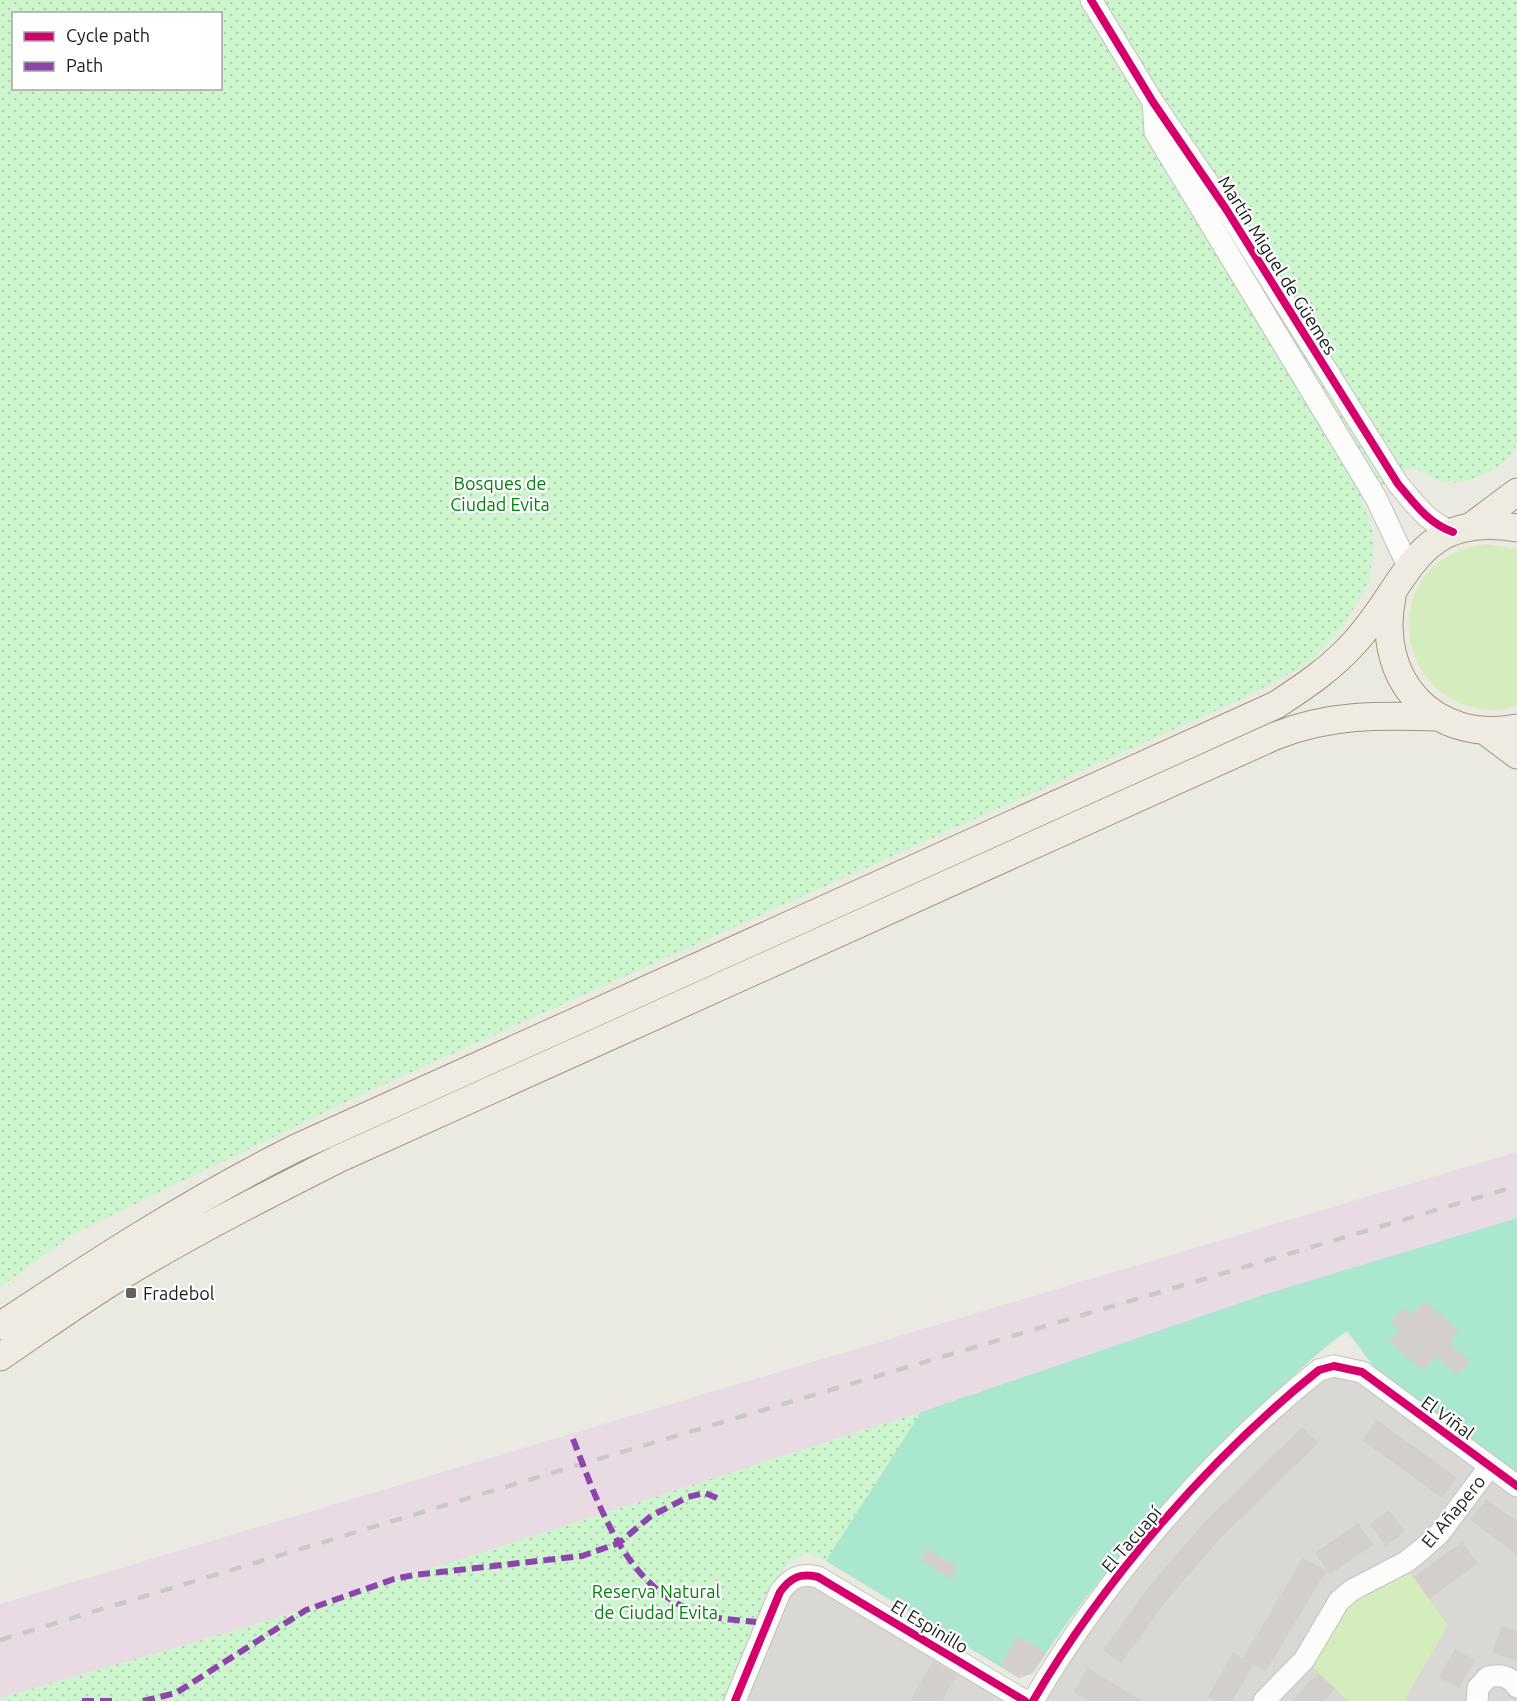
<svg xmlns="http://www.w3.org/2000/svg" width="1517" height="1701" viewBox="0 0 1517 1701" font-family="Ubuntu,sans-serif">
<style>
.residential{fill:#d9d8d4}
.industrial{fill:#e9dbe3}
.grass{fill:#d5ecbd}
.park{fill:url(#park-dots);fill-rule:evenodd}
.pitch{fill:#a9e7ce}
.building{fill:#d3d0cb}
.lines{fill:none;stroke-linecap:round;stroke-linejoin:round}
.minor-casing{stroke:#c2c2bf;stroke-width:23}
.major-casing{stroke:#a09680;stroke-width:29}
.minor{stroke:#fcfcfb;stroke-width:21}
.major{stroke:#f0ebe2;stroke-width:27}
.rail{stroke:#c9c9c8;stroke-width:4.5;stroke-dasharray:12 12;stroke-linecap:butt}
.quiet{stroke:#8e44ad;stroke-width:6;stroke-dasharray:12 6;stroke-linecap:butt}
.cycleway-casing{stroke:#fff;stroke-width:11}
.cycleway{stroke:#d6006c;stroke-width:8}
.poi-dot{fill:#636361;stroke:#fff;stroke-width:2}
.labels{text-anchor:middle;dominant-baseline:central;stroke-width:4.5;stroke-linejoin:round;paint-order:stroke}
.street-label{font-size:18px;fill:#1b1b1b;stroke:#fff}
.park-label{font-size:18px;fill:#00820e;stroke:#fff}
.poi-label{font-size:18px;fill:#1b1b1b;stroke:#fff;text-anchor:start}
</style>
<defs>
<pattern id="park-dots" width="8" height="8" patternUnits="userSpaceOnUse" patternTransform="scale(1.5)"><rect width="8" height="8" fill="#cdf5ce"/><path d="M2 2h.1M6 6h.1" fill="none" stroke="#afd1b0" stroke-width="1.8" stroke-linecap="round"/></pattern>
</defs>
<rect width="100%" height="100%" fill="#eae9e2"/>
<!-- residential -->
<path class="residential" d="M1334,1366L1517,1486V1701H1033L1162,1524Z
M797,1575L1025,1701H735Z"/>
<!-- industrial -->
<path class="industrial" d="M1517,1152V1218L1269,1293L921,1412L261,1623L0,1698V1604Z"/>
<!-- grass -->
<path class="grass" d="M1485,544L1517,549V706C1503,711 1486,711 1472,707C1396,687 1385,582 1458,551C1466,547 1477,546 1485,544Z
M1407,1568L1448,1625L1404,1701H1348L1308,1663L1344,1604Z"/>
<!-- park -->
<path class="park" d="M0,0H1517V444C1507,463 1502,465 1483,474C1453,487 1440,486 1413,466L1360,498L1371,524L1374,545L1369,583L1343,626L1310,662L1246,697L354,1098L73,1234L0,1287ZM14,14H220V88H14Z
M921,1412L826,1561L807,1553L789,1562L770,1588L724,1701H0V1698L261,1623Z"/>
<!-- pitch -->
<path class="pitch" d="M1517,1218V1474L1377,1371L1347,1331C1313,1355 1284,1385 1255,1413C1173,1492 1094,1577 1033,1673L1019,1678L826,1561L921,1412L1269,1293Z"/>
<!-- building -->
<path class="building" d="M1424,1301L1459,1330L1449,1343L1470,1361L1458,1375L1436,1357L1424,1371L1389,1342L1399,1330L1390,1322L1402,1307L1412,1315Z
M1377,1420L1457,1478L1442,1498L1362,1440Z
M1302,1427L1318,1443L1217,1542L1167,1600L1121,1663L1103,1650L1150,1585L1201,1526Z
M1486,1499L1517,1521V1555L1470,1520Z
M1389,1510L1405,1532L1386,1546L1370,1524Z
M1358,1523L1373,1545L1330,1574L1315,1553Z
M1462,1542L1478,1564L1429,1599L1414,1577Z
M927,1549L958,1567L951,1579L920,1560Z
M1303,1558L1326,1571L1266,1671L1254,1664L1232,1701H1215L1208,1697L1233,1652L1243,1658Z
M1502,1626L1517,1631V1661L1492,1652Z
M1018,1636L1046,1653L1033,1673L1019,1678L1000,1665Z
M1455,1649L1475,1660L1459,1688L1439,1677Z
M933,1661L957,1675L942,1701H910Z
M1088,1668L1114,1684L1143,1701H1089L1074,1692Z
M1318,1673L1335,1689L1324,1701H1291Z"/>
<g class="lines">
<!-- minor casing -->
<g class="minor-casing">
<path id="minor" d="M1091,0L1153,102L1226,209L1398,484C1415,504 1428,523 1453,532
M1153,102L1155,132L1376,498L1408,566
M735,1701L780,1592C791,1577 800,1573 818,1577L1025,1701
M1033,1701C1102,1582 1211,1456 1319,1370L1334,1366L1362,1372L1517,1486
M1264,1701L1304,1660L1339,1601L1352,1590L1406,1562L1421,1550L1439,1534L1490,1466
M1477,1701L1478,1688L1488,1677C1500,1674 1511,1676 1517,1687"/>
</g>
<!-- major casing -->
<g class="major-casing">
<path id="major" d="M1473,525L1517,492
M1392,597C1375,679 1433,744 1517,728
M1485,731L1517,755
M0,1326C96,1262 192,1200 296,1148L1276,705C1305,686 1332,668 1355,642C1410,582 1415,511 1517,528
M0,1357C40,1330 80,1301 121,1276C192,1233 265,1196 338,1159L1275,736C1329,714 1381,715 1438,717"/>
</g>
<!-- minor -->
<use href="#minor" class="minor"/>
<!-- major -->
<use href="#major" class="major"/>
<!-- rail -->
<path class="rail" d="M0,1640L568,1468L1517,1186"/>
<!-- quiet -->
<path class="quiet" d="M573,1439C600,1508 627,1594 706,1615C722,1620 740,1620 756,1622
M82,1701H113
M143,1701L176,1693L306,1610L394,1579L414,1575L582,1556L619,1543L651,1516L688,1497L705,1493L717,1498"/>
<!-- cycleway casing -->
<g class="cycleway-casing">
<path id="cycleway" d="M1091,0L1153,102L1226,209L1398,484C1415,504 1428,523 1453,532
M735,1701L780,1592C791,1577 800,1573 818,1577L1025,1701
M1033,1701C1102,1582 1211,1456 1319,1370L1334,1366L1362,1372L1517,1486"/>
</g>
<!-- cycleway -->
<use href="#cycleway" class="cycleway"/>
</g>
<!-- markers -->
<rect class="poi-dot" x="125" y="1287" width="12" height="12" rx="3"/>
<g class="labels">
<!-- street labels -->
<g class="street-label">
<text transform="translate(1278 265) rotate(58)">Martín Miguel de Güemes</text>
<text transform="translate(1448 1417) rotate(36)">El Viñal</text>
<text transform="translate(1453 1511) rotate(-50)">El Añapero</text>
<text transform="translate(1131 1539) rotate(-49)">El Tacuapí</text>
<text transform="translate(930 1626) rotate(31)">El Espinillo</text>
</g>
<!-- park labels -->
<g class="park-label">
<text x="500" y="483">Bosques de<tspan x="500" dy="21">Ciudad Evita</tspan></text>
<text x="656" y="1591">Reserva Natural<tspan x="656" dy="21">de Ciudad Evita</tspan></text>
</g>
<!-- poi labels -->
<g class="poi-label">
<text x="143" y="1293">Fradebol</text>
</g>
</g>
<!-- legend -->
<rect x="12" y="12" width="210" height="78" fill="#ffffff" stroke="#a4a4a4" stroke-width="1.5"/>
<rect x="24" y="32" width="30" height="9" fill="#d6006c" stroke="#a4a4a4" stroke-width="1.5"/>
<text x="66" y="42" font-size="18" fill="#1b1b1b">Cycle path</text>
<rect x="24" y="62" width="30" height="9" fill="#8e44ad" stroke="#a4a4a4" stroke-width="1.5"/>
<text x="66" y="72" font-size="18" fill="#1b1b1b">Path</text>
</svg>
